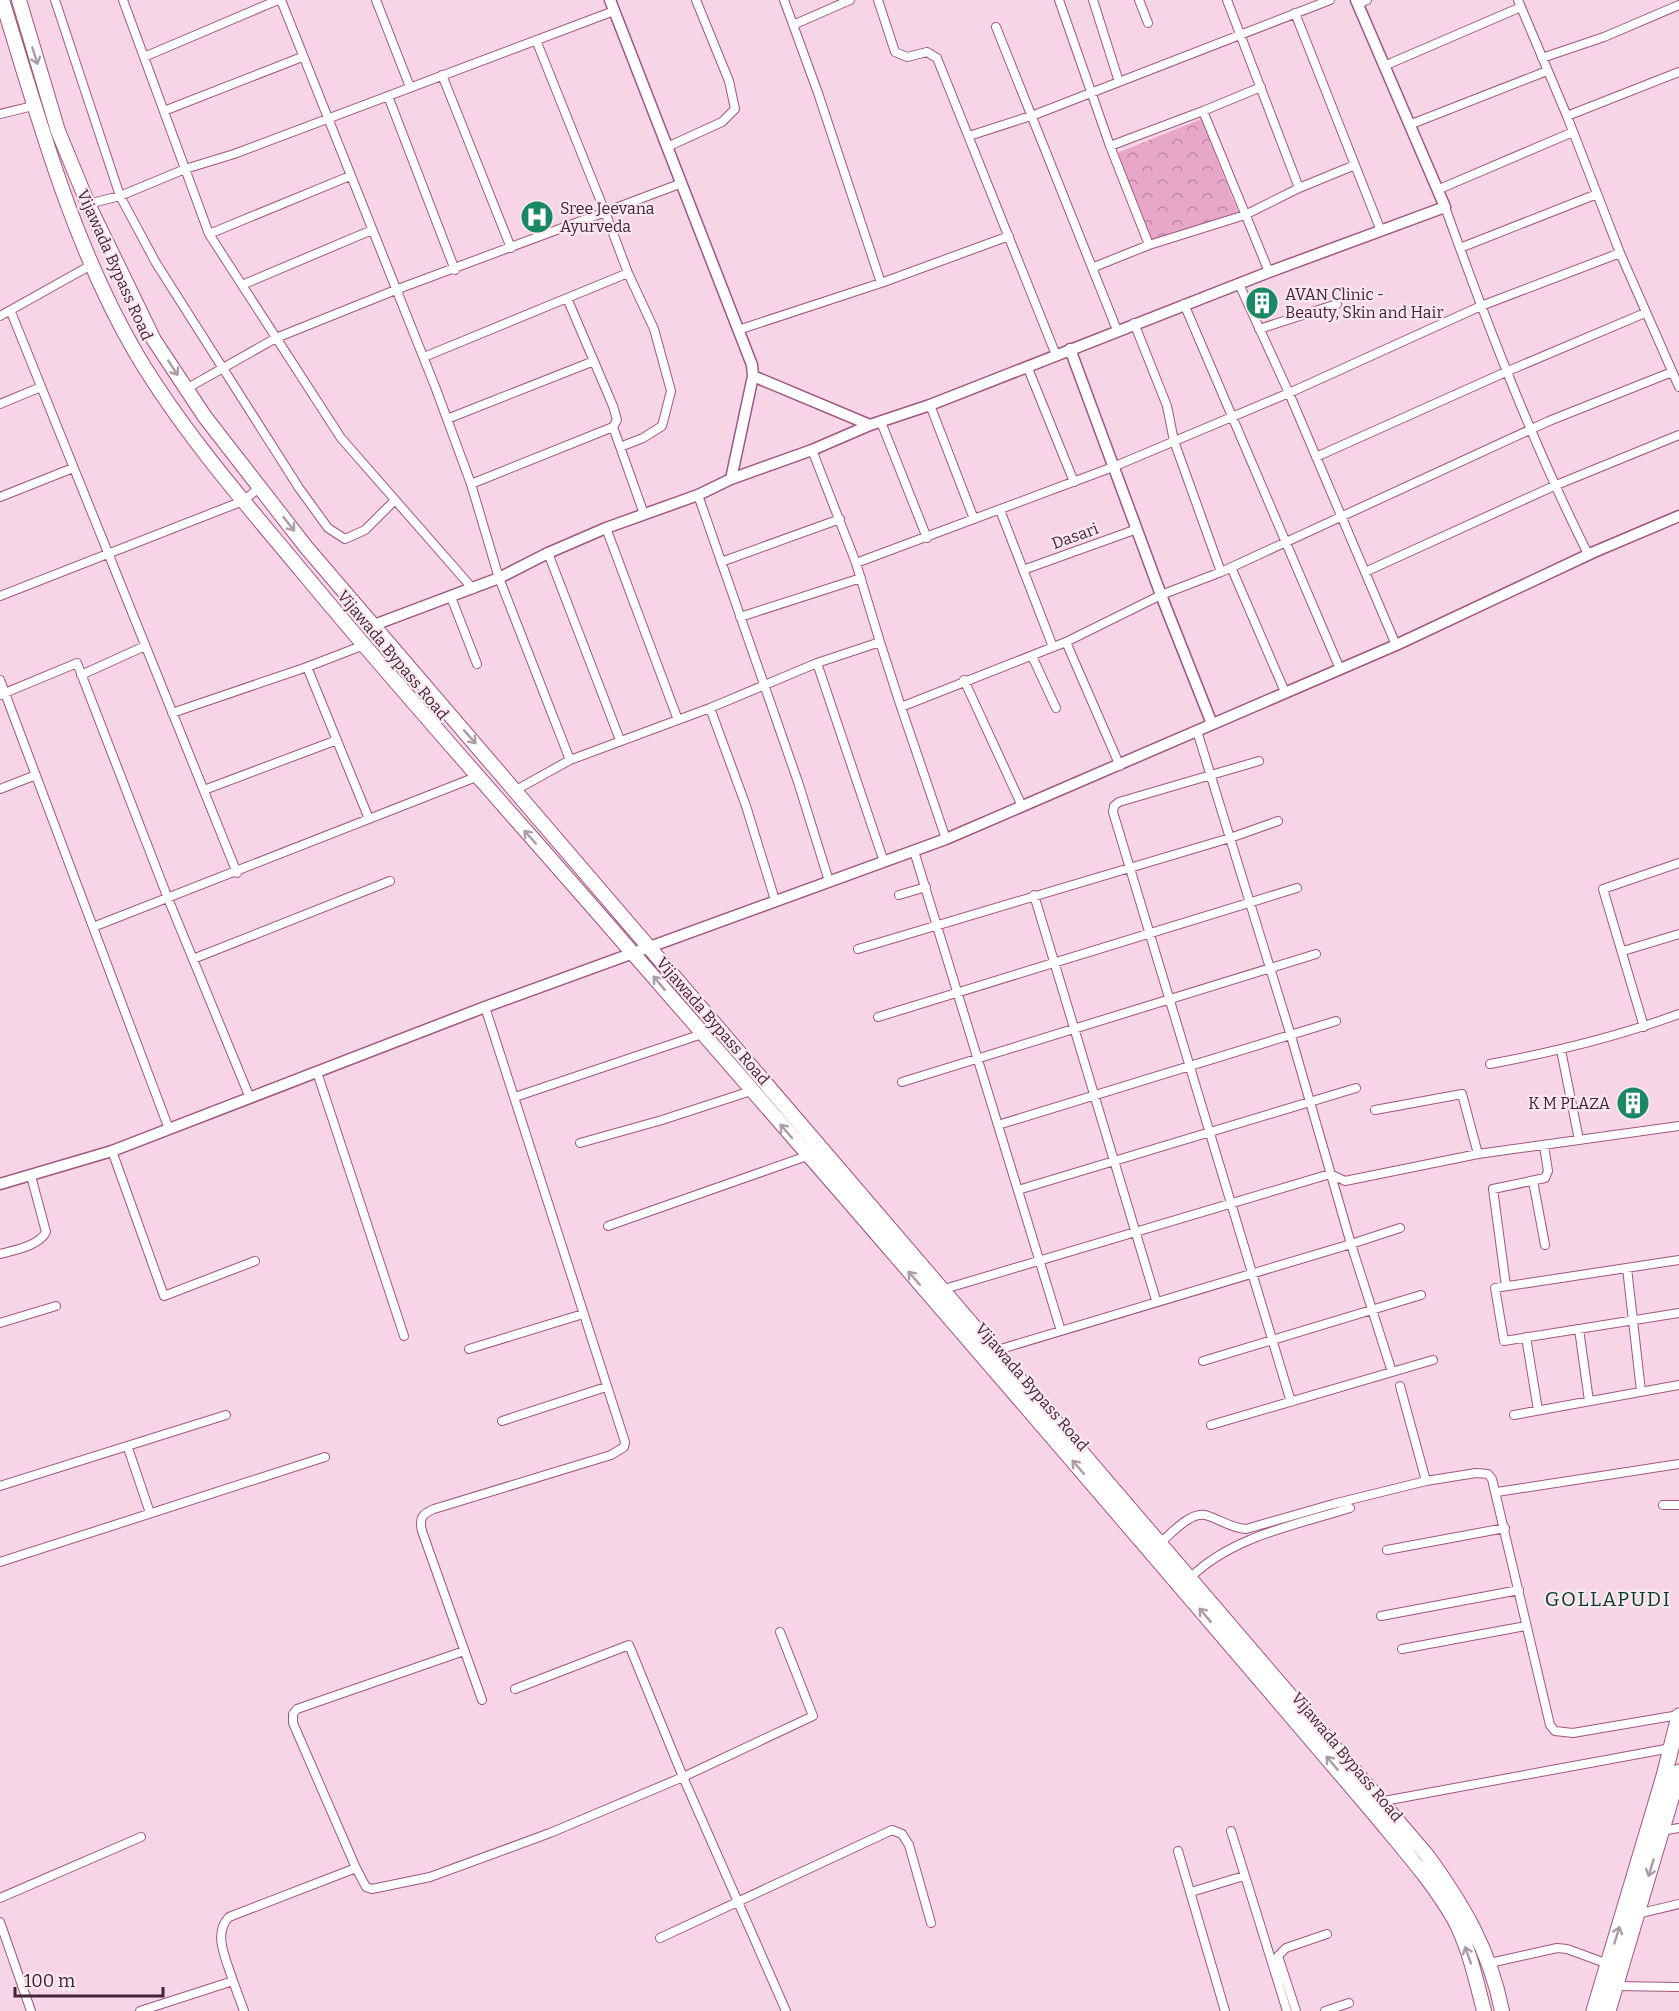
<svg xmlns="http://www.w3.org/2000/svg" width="1679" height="2011" viewBox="0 0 1679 2011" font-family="Bitter,serif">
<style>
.park{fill:url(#park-crowns)}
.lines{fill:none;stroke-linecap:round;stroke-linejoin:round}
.minor-casing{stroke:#9f5680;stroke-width:10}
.tertiary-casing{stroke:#9f5680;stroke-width:13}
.primary-casing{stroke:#9f5680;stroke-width:16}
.trunk-casing{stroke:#9f5680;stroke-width:17}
.minor{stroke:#fff;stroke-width:8}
.tertiary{stroke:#fff;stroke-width:10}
.primary{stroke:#fff;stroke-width:14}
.trunk{stroke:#fff;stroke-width:15}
.oneway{stroke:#ab9ca5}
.labels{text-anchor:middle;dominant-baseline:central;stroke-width:4.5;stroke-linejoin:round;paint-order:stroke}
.poi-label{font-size:16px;fill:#442436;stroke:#f9e8f0;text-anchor:start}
.street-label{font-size:16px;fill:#442436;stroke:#f9e8f0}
.quarter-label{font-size:20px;letter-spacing:1.5px;fill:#083b2a;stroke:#f9e8f0}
</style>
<defs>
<pattern id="park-crowns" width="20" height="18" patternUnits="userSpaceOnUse" patternTransform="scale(1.5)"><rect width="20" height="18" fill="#e7a7c9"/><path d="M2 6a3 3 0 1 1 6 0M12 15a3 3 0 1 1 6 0" fill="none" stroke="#bd88a4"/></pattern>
</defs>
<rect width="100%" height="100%" fill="#f7d5e6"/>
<!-- park -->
<path class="park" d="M1201,119L1238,212L1150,241L1117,153Z"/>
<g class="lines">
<!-- minor casing -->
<g class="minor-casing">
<path id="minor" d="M55,0L120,196L156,263L299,488L328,528L345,539L365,530L395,500
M123,0L209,234L341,438L473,589
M281,0L436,389L471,484L499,578L570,760
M376,0L410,87
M784,0L818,93L881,283
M878,0L895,52L907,57L927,52L937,58L1056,355
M1059,0L1110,146L1149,245
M1093,0L1119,82
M1139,0L1148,23
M1227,0L1299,188L1355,165
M1518,0L1567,116L1620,253L1679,387
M1358,4L1367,0
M1295,13L1381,231
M793,25L850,0
M996,27L1117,330
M144,57L278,0
M1542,58L1604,37L1679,5
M1384,66L1521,7
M442,75L511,248
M388,96L455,270
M164,111L302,57
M1203,111L1261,87
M0,114L33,106
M1567,116L1679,72
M1409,125L1547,71
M969,136L1034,115L1330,0
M1110,146L1203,111L1269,272
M667,147L722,122L735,109L729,81L696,0
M1437,190L1573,132
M88,204L120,196L185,169L234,154L614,11
M1445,207C1487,324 1532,442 1588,554
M209,234L350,176
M1460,248L1597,194
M1094,267L1149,245L1245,215L1299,188
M1239,284L1289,393L1396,645
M242,285L372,230
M567,298L613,406L617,420L613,427
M1184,304L1340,669
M11,312L237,873
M0,316L93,264
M1134,323L1167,406L1174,441L1221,572
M1259,329L1337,304
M738,330L881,283L1009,236
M424,357L628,273
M1027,366L1074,482
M186,389L276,338L398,289L605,212L536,40
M0,404L41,387
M930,405L974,519
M447,419L594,361
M881,422L927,538
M620,447L643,438L662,426L671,391L654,329L628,273L605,212L682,183
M1316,457L1508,371L1645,313
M471,484L613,427L644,514
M698,495L798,782L829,881
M0,497L73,468
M1000,510L1053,647
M606,528L678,720
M548,553L620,740
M721,562L840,519
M856,563L1113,467L1289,393L1481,306L1620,253
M1231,567L1285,692
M1023,570L1137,529
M1365,572L1554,486L1679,435
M0,596L243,501L260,487
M451,597L477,664
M740,617L861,578
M880,642L901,707L1066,642L1161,595L1221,572L1549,421L1672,372
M1066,642L1120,766
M364,645L307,667L369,819
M1032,656L1056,708
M817,663L884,862
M81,675L145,646
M0,680L169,1129
M964,680L1022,806
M0,695L77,663L167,896L250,1098
M901,707L946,839
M710,708L746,806L775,900
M172,713L307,667
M1259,761L1119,802L1114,806L1113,812L1291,1402
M0,789L36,775
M204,790L337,740
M516,790L570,760L710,708L817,663L880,642L856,563L812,450
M914,851L1061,1331
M899,895L926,887
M1034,895L1156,1300
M93,927L476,777
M858,949L1230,838L1278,821
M1623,951L1679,934
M193,959L390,881
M878,1017L1297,888
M1644,1027L1603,889L1679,863
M1561,1050L1579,1140
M1490,1064C1554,1052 1617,1037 1679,1014
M317,1072L404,1336
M902,1082L1316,954
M515,1097L702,1034
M1375,1110L1462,1094L1478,1154
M998,1125L1336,1021
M580,1143L662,1120L751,1091
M112,1151L164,1296L255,1261
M1533,1181L1545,1245
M1018,1190L1356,1088
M608,1226L807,1156
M0,1254C14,1250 39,1246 46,1232L31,1176
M1679,1260L1495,1288L1504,1341L1679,1313
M1627,1268L1641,1391
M1506,1286L1493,1189L1545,1178L1548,1171L1544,1146
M941,1290L1330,1174L1345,1181L1478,1154L1679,1126
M0,1323L56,1306
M1579,1329L1589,1401
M1526,1337L1538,1410
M469,1349L583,1314
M994,1351L1351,1244L1291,1036L1197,731
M1203,1361L1421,1295
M1392,1372L1351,1244L1400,1228
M1400,1386L1426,1481L1476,1473L1488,1474L1492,1479L1550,1725L1555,1731L1573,1733L1679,1715
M1514,1415L1679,1385
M502,1421L606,1387
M1211,1425L1433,1360
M128,1448L150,1513
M0,1486L226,1415
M1497,1492L1679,1464
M1663,1505H1679
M1161,1542C1172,1533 1190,1512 1205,1515C1220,1519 1230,1528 1246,1529L1333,1504L1426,1481
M1387,1550L1505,1528
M0,1562L325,1457
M1191,1577C1233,1536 1296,1525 1350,1508
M1381,1616L1519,1590
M1402,1649L1526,1626
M515,1689L629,1645L683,1777L813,1716L780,1632
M482,1700L422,1531C419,1518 422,1514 434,1509L611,1455L624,1447L625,1442L485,1007
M1384,1801L1671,1748
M1231,1831L1287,2011
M1661,1831L1679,1828
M1178,1851L1225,2011
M356,1868L366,1887L372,1889L430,1877L550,1833L683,1777L786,2011
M1191,1892L1244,1876
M0,1898L141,1837
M1637,1914L1679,1904
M0,1922L31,2011
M660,1938L892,1830L902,1834L909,1845L931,1923
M1490,1963L1557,1948L1567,1949L1608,1964
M233,1981L244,2011
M1615,1986L1679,1987
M140,2011L233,1981C227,1961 212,1934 229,1917L356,1868L293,1723V1714L297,1709L464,1651
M1296,2011L1278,1956L1286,1948L1327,1934
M1325,2011L1349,2003"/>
</g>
<!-- tertiary casing -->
<g class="tertiary-casing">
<path id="tertiary" d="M610,0L752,365L753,376L731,479
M1070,349L1161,595L1212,724
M753,376L870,425
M374,625L499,578L548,553L606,528L698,495L731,479L812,450L870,425L930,405L1269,272L1445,207L1356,0
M0,1184L112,1151L485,1007L946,839L1396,645L1594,552L1679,516"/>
</g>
<!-- primary casing -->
<g class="primary-casing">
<path id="primary" d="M2,0C39,120 73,246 137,355C185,435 246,504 305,575C411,703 522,825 630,950C881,1237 1129,1526 1376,1816C1403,1849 1433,1882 1454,1919C1469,1947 1476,1980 1484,2011
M19,0L58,131L88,204L154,340L205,417L306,547L1426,1854C1462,1903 1490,1950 1502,2011"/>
</g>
<!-- trunk casing -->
<g class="trunk-casing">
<path id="trunk" d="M1594,2011L1664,1776L1679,1716
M1608,2011L1679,1772"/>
</g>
<!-- minor -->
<use href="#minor" class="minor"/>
<!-- tertiary -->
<use href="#tertiary" class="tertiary"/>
<!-- primary -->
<use href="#primary" class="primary"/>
<!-- trunk -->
<use href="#trunk" class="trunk"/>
</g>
<!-- one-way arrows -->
<defs><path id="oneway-shaft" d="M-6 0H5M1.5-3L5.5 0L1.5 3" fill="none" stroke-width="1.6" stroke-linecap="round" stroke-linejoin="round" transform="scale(1.5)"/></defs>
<g class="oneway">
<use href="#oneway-shaft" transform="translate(35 56) rotate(73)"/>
<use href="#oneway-shaft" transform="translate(173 368) rotate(57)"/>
<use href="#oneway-shaft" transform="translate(289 524) rotate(52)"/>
<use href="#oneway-shaft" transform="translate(470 737) rotate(49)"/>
<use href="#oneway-shaft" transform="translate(530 837) rotate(-132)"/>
<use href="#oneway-shaft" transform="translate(659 983) rotate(-130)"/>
<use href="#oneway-shaft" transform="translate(786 1131) rotate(-131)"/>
<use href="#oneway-shaft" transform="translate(914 1278) rotate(-131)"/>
<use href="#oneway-shaft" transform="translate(1078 1467) rotate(-131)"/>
<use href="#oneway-shaft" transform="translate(1205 1615) rotate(-130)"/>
<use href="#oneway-shaft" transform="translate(1332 1763) rotate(-130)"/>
<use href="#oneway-shaft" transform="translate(1651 1868) rotate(107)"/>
<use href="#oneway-shaft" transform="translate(1617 1935) rotate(-73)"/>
<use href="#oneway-shaft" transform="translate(1468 1955) rotate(-109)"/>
</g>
<!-- icons -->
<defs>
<g id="hospital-disc" transform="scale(1.725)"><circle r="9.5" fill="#1a8765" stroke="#f9e8f0"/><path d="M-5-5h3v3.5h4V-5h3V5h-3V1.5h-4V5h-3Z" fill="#fff"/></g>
<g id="building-disc" transform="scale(1.725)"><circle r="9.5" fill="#1a8765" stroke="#f9e8f0"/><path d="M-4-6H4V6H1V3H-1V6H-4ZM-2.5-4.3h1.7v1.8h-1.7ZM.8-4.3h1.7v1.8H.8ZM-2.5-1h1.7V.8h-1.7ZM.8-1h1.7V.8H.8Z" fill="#fff"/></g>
</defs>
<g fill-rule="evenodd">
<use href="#hospital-disc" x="537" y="217"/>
<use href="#building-disc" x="1262" y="303"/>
<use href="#building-disc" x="1633" y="1103"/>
</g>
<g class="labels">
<!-- poi labels -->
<g class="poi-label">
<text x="560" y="208">Sree Jeevana<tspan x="560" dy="18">Ayurveda</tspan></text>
<text x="1285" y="294">AVAN Clinic -<tspan x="1285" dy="18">Beauty, Skin and Hair</tspan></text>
<text x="1610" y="1103" text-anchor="end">K M PLAZA</text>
</g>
<!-- street labels -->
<g class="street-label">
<text transform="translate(115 265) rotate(66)">Vijawada Bypass Road</text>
<text transform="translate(1075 536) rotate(-20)">Dasari</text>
<text transform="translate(393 655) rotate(50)">Vijawada Bypass Road</text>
<text transform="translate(713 1021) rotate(49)">Vijawada Bypass Road</text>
<text transform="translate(1032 1387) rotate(49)">Vijawada Bypass Road</text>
<text transform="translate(1347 1757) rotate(50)">Vijawada Bypass Road</text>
</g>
<!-- quarter labels -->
<g class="quarter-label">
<text x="1608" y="1599">GOLLAPUDI</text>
</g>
</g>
<!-- scale -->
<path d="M15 1987v9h148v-9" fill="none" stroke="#442436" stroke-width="3"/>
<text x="24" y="1987" font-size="18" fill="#442436" stroke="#f9e8f0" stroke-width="4.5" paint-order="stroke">100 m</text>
</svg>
